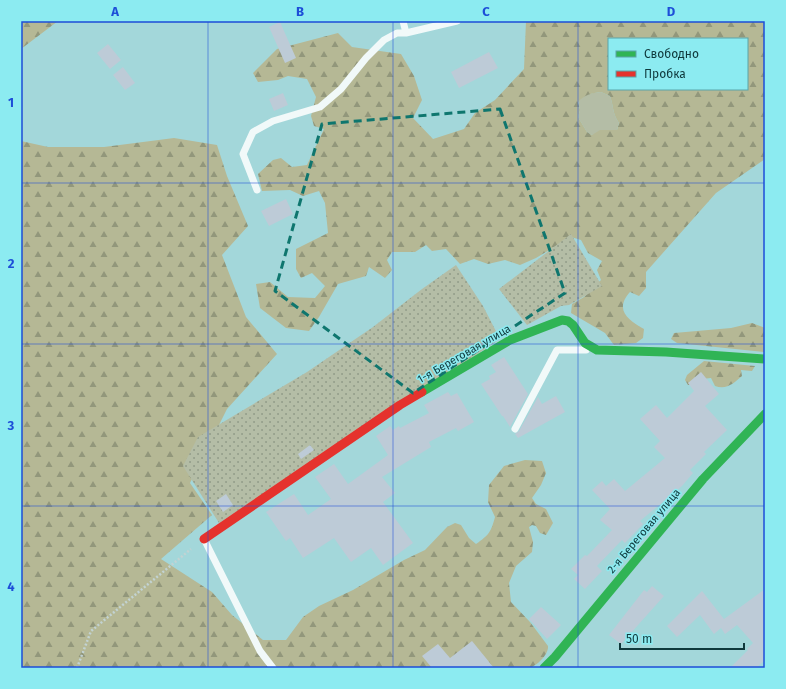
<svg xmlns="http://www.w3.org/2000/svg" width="786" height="689" viewBox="0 0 786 689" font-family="'Fira Sans',sans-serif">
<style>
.green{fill:#b4bda6}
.forest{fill:url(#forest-firs);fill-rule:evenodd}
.garden{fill:url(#garden-dots)}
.building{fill:#bdcbd7}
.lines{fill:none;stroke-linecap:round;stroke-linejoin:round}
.path{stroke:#c2d3d3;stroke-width:2.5;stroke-dasharray:2 2;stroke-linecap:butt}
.lane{stroke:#f1f9f9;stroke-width:7}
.fast{stroke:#30b455;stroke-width:9}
.jam{stroke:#e5322d;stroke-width:9}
.marked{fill:none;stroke:#0f766e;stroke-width:3;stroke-dasharray:8 5;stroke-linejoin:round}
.grid{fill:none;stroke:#1d4ed8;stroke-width:1;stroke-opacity:0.55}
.labels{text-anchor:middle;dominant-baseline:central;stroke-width:3;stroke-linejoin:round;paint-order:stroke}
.street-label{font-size:11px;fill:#0f393c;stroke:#8cebf1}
.neatline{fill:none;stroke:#1d4ed8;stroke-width:1.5}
.grid-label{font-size:13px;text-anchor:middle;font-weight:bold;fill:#1d4ed8}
</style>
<defs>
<pattern id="forest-firs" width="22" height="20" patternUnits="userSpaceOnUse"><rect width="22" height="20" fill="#b5b895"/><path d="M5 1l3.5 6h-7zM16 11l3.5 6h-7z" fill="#92977b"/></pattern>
<pattern id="garden-dots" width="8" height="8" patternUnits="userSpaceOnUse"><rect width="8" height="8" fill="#b4bda6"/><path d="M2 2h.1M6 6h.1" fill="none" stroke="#919b88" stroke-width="1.8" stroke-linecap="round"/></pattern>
</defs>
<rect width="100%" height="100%" fill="#a3d7da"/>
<!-- green -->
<path class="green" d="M601,92L610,96C614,107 612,113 619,123L617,130L592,135L587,132L578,117L580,110L578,101C584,94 592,93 601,92Z"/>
<!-- forest -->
<path class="forest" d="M21,21H58L21,49Z
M526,21H765V159L716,193L646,272V288L639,296L630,292C614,310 628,320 644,329L643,338L636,343L614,345L605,333L571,313L572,304L584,297L601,280L597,270L602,261L588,253L581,240L571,237L536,258L520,265L505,260L488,264L474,259L460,264L446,249L432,251L426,245L415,252H392L387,260L392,270L385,278L369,267L366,276L338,284L319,317L309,331L286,328L260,308L256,284L270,282L288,297L315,298L325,286L312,273L301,278L296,269V249L328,233L325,203L319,191L303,196L290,190L262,191L258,174L273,160L281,158L292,167L307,165L324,129L314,126L311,116L316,97L307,79L288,76L278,80L258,82L253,73L277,49L338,33L352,47L401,54L414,76L422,100L413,118L433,139L464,129L475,113L495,100L524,69ZM609,39H747V89H609ZM601,92L610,96C614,107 612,113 619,123L617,130H600L592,135L587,132L578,117L580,110L578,102C584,95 592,93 601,92Z
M174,138L217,145L227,176L248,226L222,255L246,317L277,354L227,409L190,483L212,515L161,559L212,592L232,615L263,640H286L303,617L319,606L353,590L404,560L425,550L447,527L455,523L461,525L469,538L476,544C489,535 491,532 495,517L488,502L489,485L504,466L525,460L542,461L546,473L541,485L532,498L536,504L546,509L553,523L546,535L540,533L536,526L532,525L529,527L533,542L532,552L516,566L509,583L511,602L530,622L548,646C549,654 537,666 529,668C526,669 498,669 495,668C489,665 479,655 473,651L451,668H21V141L48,147H104Z
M752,323L765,328V352L677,343L671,339L674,333L731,328Z
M704,361L755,366L752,371L741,370L742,376C734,383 727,390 715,386L711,378L702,379L693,385H688L685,380L687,375Z"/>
<!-- garden -->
<path class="garden" d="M571,234L602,286L569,305L561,306L527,325L499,289Z
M456,265L483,306L500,339L219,523L183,466L198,437L307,372L373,327L422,289Z"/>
<!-- building -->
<path class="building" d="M280,22L296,58L285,63L269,27Z
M108,44L121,60L110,69L97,53Z
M489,52L498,68L459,88L451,72Z
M123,67L135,83L125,90L113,75Z
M283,93L288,105L274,111L269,99Z
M286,199L293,214L269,226L261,211Z
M504,357L528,394L510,427L503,416H502L481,384L490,379L489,376L496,372L491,365Z
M701,372L719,394L705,406L727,430L704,452L706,454L690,470L693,473L682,486L640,521L643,524L625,543L622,540L597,566L602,571L585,589L574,579L578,575L571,569L585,555L587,556L612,530L600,520L610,509L592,490L602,481L606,486L614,479L625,491L665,458L654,447L660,441L640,419L656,405L667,418L694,391L688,383Z
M448,392L451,396L457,393L474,422L458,431L456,428L429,442L431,447L382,477L395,493L383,502L413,543L383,565L371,548L351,562L334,538L303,558L290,538L286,541L266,512L294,494L308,515L331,499L315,477L334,464L348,484L388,455L376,436L390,426L393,430L399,426L400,428L429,413L424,405Z
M556,396L565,412L518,438L515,434L519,431L538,397L542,404Z
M310,445L314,450L301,459L298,454Z
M226,494L233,505L223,512L216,501Z
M652,586L664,596L621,644L609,635L644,590L647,592Z
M765,589V660L756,668H730L748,650L747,649L753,643L737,625L725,634L721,628L714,634L700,615L677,637L667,626L702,591L724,619Z
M541,607L561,625L547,639L529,619Z
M472,641L494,668H432L422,656L438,644L450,658Z"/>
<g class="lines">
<!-- path -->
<path class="path" d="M77,668L91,631L191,549"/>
<!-- lane -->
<path class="lane" d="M403,21L406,33L457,21
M257,190L243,154L253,132L273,121L320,107L341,89L366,58L384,40L397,33H406
M515,429L557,350H586
M205,541L260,651L273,668"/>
<!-- fast -->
<path class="fast" d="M422,392L510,340L562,320L568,321L573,325L585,343L597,350L666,352L765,359
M544,668L555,657L703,479L765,414"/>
<!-- jam -->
<path class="jam" d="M204,539L400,405L422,392"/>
</g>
<!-- marked area -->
<path class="marked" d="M500,109L565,293L413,393L275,291L322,124Z"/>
<!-- grid -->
<path class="grid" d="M208,21V668M393,21V668M578,21V668M21,183H765M21,344H765M21,506H765"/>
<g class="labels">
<!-- street labels -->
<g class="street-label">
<text transform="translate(464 354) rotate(-30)">1-я Береговая улица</text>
<text transform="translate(644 531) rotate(-50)">2-я Береговая улица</text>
</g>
</g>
<!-- border -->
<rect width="786" height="689" fill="none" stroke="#8cebf1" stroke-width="44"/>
<!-- legend -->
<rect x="608" y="38" width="140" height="52" fill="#8cebf1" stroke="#5aa4a9"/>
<rect x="616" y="51" width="20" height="6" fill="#30b455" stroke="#5aa4a9"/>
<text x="644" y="58" font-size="12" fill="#0f393c">Свободно</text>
<rect x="616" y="71" width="20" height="6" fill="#e5322d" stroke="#5aa4a9"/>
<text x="644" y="78" font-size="12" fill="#0f393c">Пробка</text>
<!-- scale -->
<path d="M620 643v6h124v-6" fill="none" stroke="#0f393c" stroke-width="2"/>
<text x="626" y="643" font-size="12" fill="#0f393c" stroke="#8cebf1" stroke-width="3" paint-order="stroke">50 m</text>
<rect x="22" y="22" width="742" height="645" class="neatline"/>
<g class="grid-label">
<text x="115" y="16">A</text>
<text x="300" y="16">B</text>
<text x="486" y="16">C</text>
<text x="671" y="16">D</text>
<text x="11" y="107">1</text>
<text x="11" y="268">2</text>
<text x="11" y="430">3</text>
<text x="11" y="591">4</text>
</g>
</svg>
